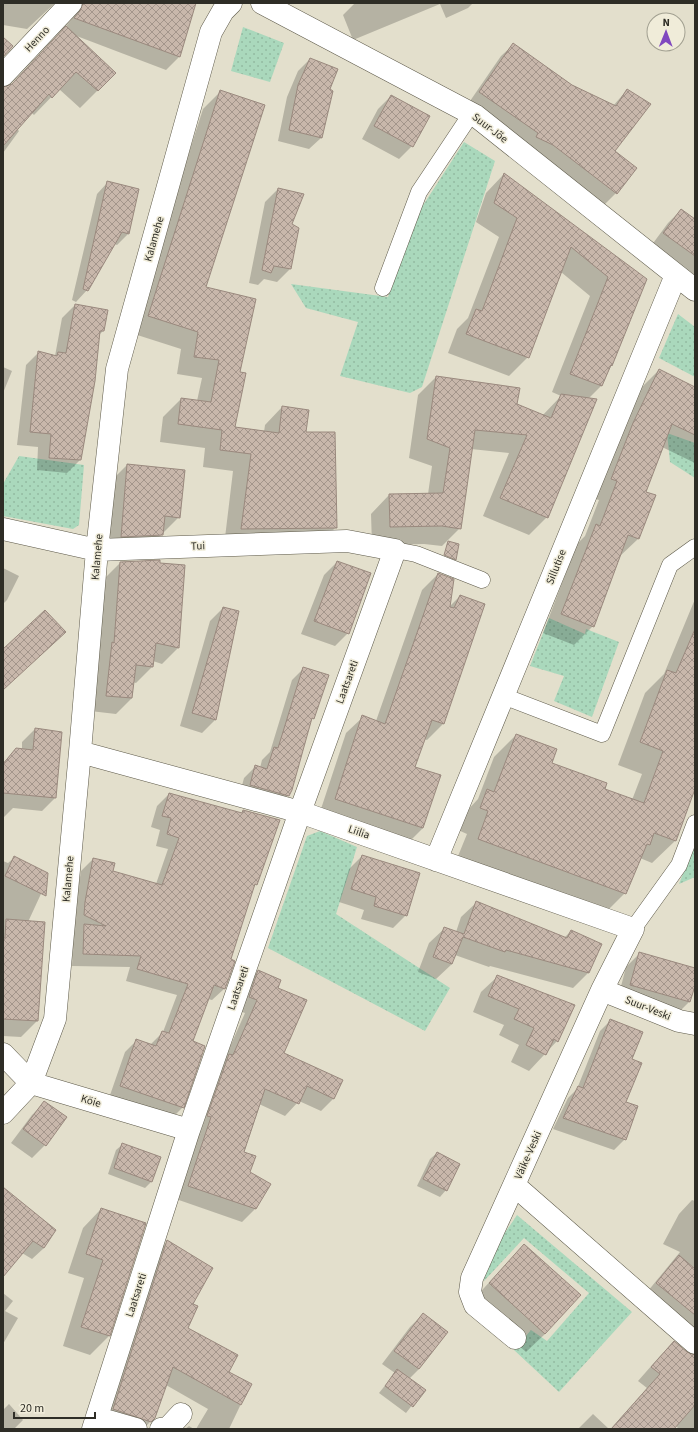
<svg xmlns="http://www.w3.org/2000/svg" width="698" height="1432" viewBox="0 0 698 1432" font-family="'Source Sans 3',sans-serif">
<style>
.grass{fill:url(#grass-dots)}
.shadow{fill:#0003}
.building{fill:url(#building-cross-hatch);stroke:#9a897e}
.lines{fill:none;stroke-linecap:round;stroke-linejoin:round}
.service-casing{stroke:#5d5949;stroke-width:17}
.minor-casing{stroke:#5d5949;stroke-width:23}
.service{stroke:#fff;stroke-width:16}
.minor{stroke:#fff;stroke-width:22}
.labels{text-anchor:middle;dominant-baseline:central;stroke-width:3;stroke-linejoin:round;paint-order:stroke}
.street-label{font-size:11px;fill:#2e2d26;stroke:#f0ecd9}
</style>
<defs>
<pattern id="grass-dots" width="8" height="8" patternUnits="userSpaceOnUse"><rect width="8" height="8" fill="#aad8bc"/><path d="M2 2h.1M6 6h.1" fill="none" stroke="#93baa1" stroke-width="1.8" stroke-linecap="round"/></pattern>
<pattern id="building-cross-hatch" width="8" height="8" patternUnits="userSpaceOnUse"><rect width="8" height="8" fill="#c8b7ab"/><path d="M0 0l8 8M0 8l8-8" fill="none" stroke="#a3958b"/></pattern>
</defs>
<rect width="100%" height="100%" fill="#e3dfcc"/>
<!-- grass -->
<path class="grass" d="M243,27L284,43L270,82L231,71Z
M464,142L495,161L422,387L410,393L340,376L358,322L306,308L291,284L388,297L420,210Z
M678,314L695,327V377L659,358Z
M667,433L695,443V478L670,462Z
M19,456L84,465L79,525L73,529L3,516V484Z
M549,618L585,634L586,629L619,642L592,717L554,701L564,676L530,666Z
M320,831L357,847L336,914L450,988L425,1031L268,948L307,836Z
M695,843V877L679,884Z
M517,1215L632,1312L559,1392L514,1350L531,1330L547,1341L589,1293L524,1238L484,1281C484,1257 505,1234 517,1215Z"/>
<!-- shadow -->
<path class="shadow" d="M3,3H55L27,29L3,25Z
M85,3H195L179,57L166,70L74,35L115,73L80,108L59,89L34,115L31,112L17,129L19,131L3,153V88L10,86L62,31Z
M355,3H473L468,8L446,18L440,4L353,40L343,15Z
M514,44L572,85L613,106L627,90L613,152L616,193L604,205L468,104L501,56Z
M310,59L329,90L321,138L309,149L278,141L287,97L298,71Z
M220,92L205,288L239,373L234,428L264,432L265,425L282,407L305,433L336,527L318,545L224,546L233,471L203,467L205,448L160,442L163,417L181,399L197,401L202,378L177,374L181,349L131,333L203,109Z
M391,96L412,146L399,159L362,139L378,109Z
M504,174L646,279L611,366L602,385L588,399L547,517L529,535L483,516L509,453L471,449L460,528L442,546L424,544L372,545L371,514L389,495L428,494L432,466L409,458L418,395L436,377L542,416L561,396L552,392L590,296L561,272L528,357L509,376L448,353L457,329L468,318L499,237L476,222L486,193Z
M108,182L128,234L117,245L114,244L87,290L76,302L72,300L97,194Z
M278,189L290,225L298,229L290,269L277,282L264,279L258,285L249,283L265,202Z
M681,210L695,220V279L651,246L668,223Z
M75,305L103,331L99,335L80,460L67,473L37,470L38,447L17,445L26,365L39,352L55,356L62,318Z
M3,367L12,371L3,393Z
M659,370L695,388V463L662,447L645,492L638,539L619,557L593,626L574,645L543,633L577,544L585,536L599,500L593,498L640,389Z
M127,465L179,517L143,553L103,555L108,484Z
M337,562L348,633L335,646L301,634L324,575Z
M120,563L178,648L162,664L153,661L152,667L136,683L133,682L132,698L116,714L90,711L104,579Z
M3,568L19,576L7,600L3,604Z
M438,574L448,608L460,596L484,604L443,724L427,740L424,739L414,768L423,828L407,844L319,815L346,733L363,717L376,721L422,590Z
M695,599V786L675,841L652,863L640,858L625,893L602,916L456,861L467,834L458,830L465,813L478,799L494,757L516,735L551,763L604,790L632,800L642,774L618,765L645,693L664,674Z
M223,608L238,612L215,720L202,733L180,726L210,621Z
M304,668L313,718L310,721L288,795L276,807L239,797L244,778L256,766L260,768L262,760L270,752L292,680Z
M35,729L61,733L55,798L42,811L13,808L3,818V763L16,749L22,750V742Z
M169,794L241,814L244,811L256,884L253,888L229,960L224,989L212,1000L208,999L192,1042L183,1107L171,1119L109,1098L125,1052L137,1040L150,1045L163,1032L177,995L126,981L130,967L72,966L74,911L81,871L93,859L112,872L156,884L168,849L156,846L160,830L151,827L157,806Z
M362,856L406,915L393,928L361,919L364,910L339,902L349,869Z
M15,857L46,883L28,922L37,1021L21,1037L3,1036V861L8,863Z
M477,902L564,938L571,931L601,944L588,973L573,988L490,966L489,967L455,955L452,964L436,979L418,972L429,943L445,928L456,932L461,917Z
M639,954L695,969V982L690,1001L677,1014L618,998L626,967Z
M258,971L277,989L283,1054L334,1098L321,1111L299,1101L285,1116L259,1104L243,1153L249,1173L269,1184L255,1209L242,1222L176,1199L225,1058L245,1013L236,1010L246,984Z
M498,976L557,1041L529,1071L511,1062L519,1045L499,1035L504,1025L473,1012L481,992Z
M611,1020L631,1059L625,1102V1139L614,1150L553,1129L568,1098L577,1089L600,1031Z
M45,1102L66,1118L45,1145L32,1158L11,1143L32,1115Z
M123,1144L151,1182L145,1188L108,1174L116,1150Z
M437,1153L446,1190L440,1197L417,1186L430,1159Z
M3,1188L44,1248L32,1259L22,1253L3,1275Z
M692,1200L695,1201V1429H679L676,1426L673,1429H625L617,1422L647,1388L638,1381L660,1356L674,1342L694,1357L693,1353L643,1297L680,1252L663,1244L679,1214Z
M101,1209L145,1224L109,1336L90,1355L63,1346L84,1278L68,1273L83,1228Z
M167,1242L191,1304L186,1328L228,1372L250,1385L229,1429H196L208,1409L166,1385L154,1418L143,1429L99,1423L153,1256Z
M524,1245L545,1334L526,1352L471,1302Z
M3,1293L13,1301L5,1311L18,1318L3,1344Z
M423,1314L419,1369L409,1379L424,1390L406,1413L379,1393L395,1373L382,1364L410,1327Z
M9,1404L23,1420L14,1429H3V1410Z
M593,1414L609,1429H578Z
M189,1426L194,1429H185Z"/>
<!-- building -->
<path class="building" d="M83,3H196L180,57L74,18L80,11Z
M66,26L116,73L98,91L76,72L52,98L49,94L3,146V87L12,84Z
M3,37L13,46L3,57Z
M513,43L572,85L616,106L627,89L651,104L615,151L637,168L617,194L553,145L536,137L538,133L479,92Z
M310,58L338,69L330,89L333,91L322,138L289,130L298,85Z
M220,90L265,105L206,287L256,299L240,372L246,373L235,427L279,433L282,406L309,410L306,432H335L337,528L241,529L251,454L220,450L222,430L178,424L181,398L211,402L219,360L194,357L198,332L148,316Z
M391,95L430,116L413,147L374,126Z
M504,173L647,279L612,366L611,365L602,386L570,374L608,277L571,247L529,358L466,334L476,309L482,311L517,218L494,203Z
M107,181L139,189L129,234L122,232L88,291L83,289Z
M278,188L304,194L292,224L299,228L291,269L274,266L271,273L262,270Z
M681,209L695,219V256L663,233Z
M75,304L108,310L104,331H100L95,381L81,460L49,458L51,434L30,432L38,351L57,356L58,352L66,353Z
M659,369L695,387V435L672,424L646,492L656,495L639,539L628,535L594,627L561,614L596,524L600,526L617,481L611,479L633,423Z
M436,376L520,388L517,404L551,418L561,394L597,399L548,518L500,498L527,435L475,430L461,529L442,526L390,527L389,494L443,493L450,448L427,439Z
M127,464L185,470L180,518L165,516L163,535L121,537Z
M448,541L459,544L456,560L444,555Z
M160,560V563L185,565L179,648L156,643L153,667L136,665L132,698L106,696L112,642L114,643L120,562Z
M337,561L371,573L349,634L314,621Z
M438,573L454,579L450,607L454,608L460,595L485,604L444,724L432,720L415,767L441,775L423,828L335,799L362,715L385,724Z
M223,607L239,611L216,720L192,713Z
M45,610L66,632L3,690V649Z
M695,629V789L676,841L654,833L650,845L647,844L626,894L478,839L488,811L480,808L487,789L494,792L516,734L557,749L552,763L607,783L605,789L644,803L663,751L640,742L667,670L676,673Z
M303,667L329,675L314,719L312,718L292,790L289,796L250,785L255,765L267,769L274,747L278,748Z
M35,728L62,732L56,798L3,793V764L16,748L33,750Z
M169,793L242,813L243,810L280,820L257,885L255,884L231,959L235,961L225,989L214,985L193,1041L205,1046L184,1108L120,1086L136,1039L156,1046L162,1031L169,1033L188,984L137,969L141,956L83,954L84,924L106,926L84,915L85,902L93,858L115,863L113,871L162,885L179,838L167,834L171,818L162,816Z
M362,855L420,873L407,916L374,906L376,897L351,889Z
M14,856L48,873L46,896L5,876Z
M476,901L567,938L571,930L602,944L589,973L506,950L505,952L463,937L452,964L433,957L444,927L464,934Z
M6,919L45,922L38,1021L3,1019V938H5Z
M639,952L695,968V986L690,1002L630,985Z
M258,970L281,980L278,988L307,1000L284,1053L343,1080L334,1099L307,1086L299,1104L265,1089L244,1152L256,1156L250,1172L271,1184L256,1209L188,1186L211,1117L207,1116L229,1054L233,1055L257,1000L249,997Z
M497,975L575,1005L558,1042L554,1039L546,1055L526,1045L534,1028L514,1019L519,1009L488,996Z
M610,1019L643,1032L632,1059L642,1063L626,1102L638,1106L626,1140L563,1118L578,1086L583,1088Z
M44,1101L67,1117L46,1146L23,1129Z
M122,1143L161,1157L152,1182L114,1168Z
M437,1152L460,1164L447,1191L423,1179Z
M3,1187L56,1230L44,1248L33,1241L3,1277Z
M101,1208L146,1223L110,1336L81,1327L103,1260L86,1254Z
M167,1240L213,1268L193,1304L198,1306L188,1328L238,1355L229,1372L252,1384L241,1405L173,1367L155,1418L151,1422L113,1409Z
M524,1244L581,1295L545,1334L489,1283Z
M679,1255L695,1269V1315L656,1283Z
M423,1313L448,1332L419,1369L394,1351Z
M674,1341L687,1352L695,1355V1405L674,1429H611L660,1374L651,1367Z
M397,1369L426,1390L413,1407L385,1386Z"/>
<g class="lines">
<!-- service casing -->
<g class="service-casing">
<path id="service" d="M383,288L419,192L471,114
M395,550L416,554L482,580
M503,696L602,734L670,565L695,547
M633,929L679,865L695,823"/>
</g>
<!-- minor casing -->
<g class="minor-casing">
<path id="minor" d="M262,3L476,116L695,290
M3,75L71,3
M3,529L97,550L347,541L395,550L300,812L189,1130L93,1429
M80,752L300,812L633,929L602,990L514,1185L695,1343
M436,860L676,275
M602,990L679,1021L695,1024
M3,1054L31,1083L189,1130
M3,1113L31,1083L55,1019L80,752L97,550L117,369L211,32L223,11L231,3
M514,1185L472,1278L470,1292L475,1305L515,1338
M98,1418L136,1429
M161,1429L168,1428L181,1414"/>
</g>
<!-- service -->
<use href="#service" class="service"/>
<!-- minor -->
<use href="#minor" class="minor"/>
</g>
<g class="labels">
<!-- street labels -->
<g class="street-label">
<text transform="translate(37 39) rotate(-47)">Henno</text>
<text transform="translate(490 128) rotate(37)">Suur-Jõe</text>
<text transform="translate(154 239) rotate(-74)">Kalamehe</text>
<text transform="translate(198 546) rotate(-2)">Tui</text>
<text transform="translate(97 557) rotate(-85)">Kalamehe</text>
<text transform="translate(556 567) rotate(-68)">Sillutise</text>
<text transform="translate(347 682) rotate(-70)">Laatsareti</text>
<text transform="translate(359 832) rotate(19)">Liilia</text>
<text transform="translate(68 879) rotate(-85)">Kalamehe</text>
<text transform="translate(238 988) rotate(-71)">Laatsareti</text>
<text transform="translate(648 1008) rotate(22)">Suur-Veski</text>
<text transform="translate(91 1101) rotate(16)">Köie</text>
<text transform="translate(528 1155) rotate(-66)">Väike-Veski</text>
<text transform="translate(136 1295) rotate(-72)">Laatsareti</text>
</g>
</g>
<!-- border -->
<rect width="698" height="1432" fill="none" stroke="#2e2d26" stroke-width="8"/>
<!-- north arrow -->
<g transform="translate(666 32) rotate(1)"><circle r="19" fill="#f0ecd9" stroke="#a2a091"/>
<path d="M0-3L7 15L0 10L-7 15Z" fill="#8048bf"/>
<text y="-6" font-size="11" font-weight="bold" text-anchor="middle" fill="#2e2d26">N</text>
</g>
<!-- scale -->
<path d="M14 1412v6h81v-6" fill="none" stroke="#2e2d26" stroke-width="2"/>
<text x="20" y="1412" font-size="12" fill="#2e2d26" stroke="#f0ecd9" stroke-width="3" paint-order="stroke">20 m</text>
</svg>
